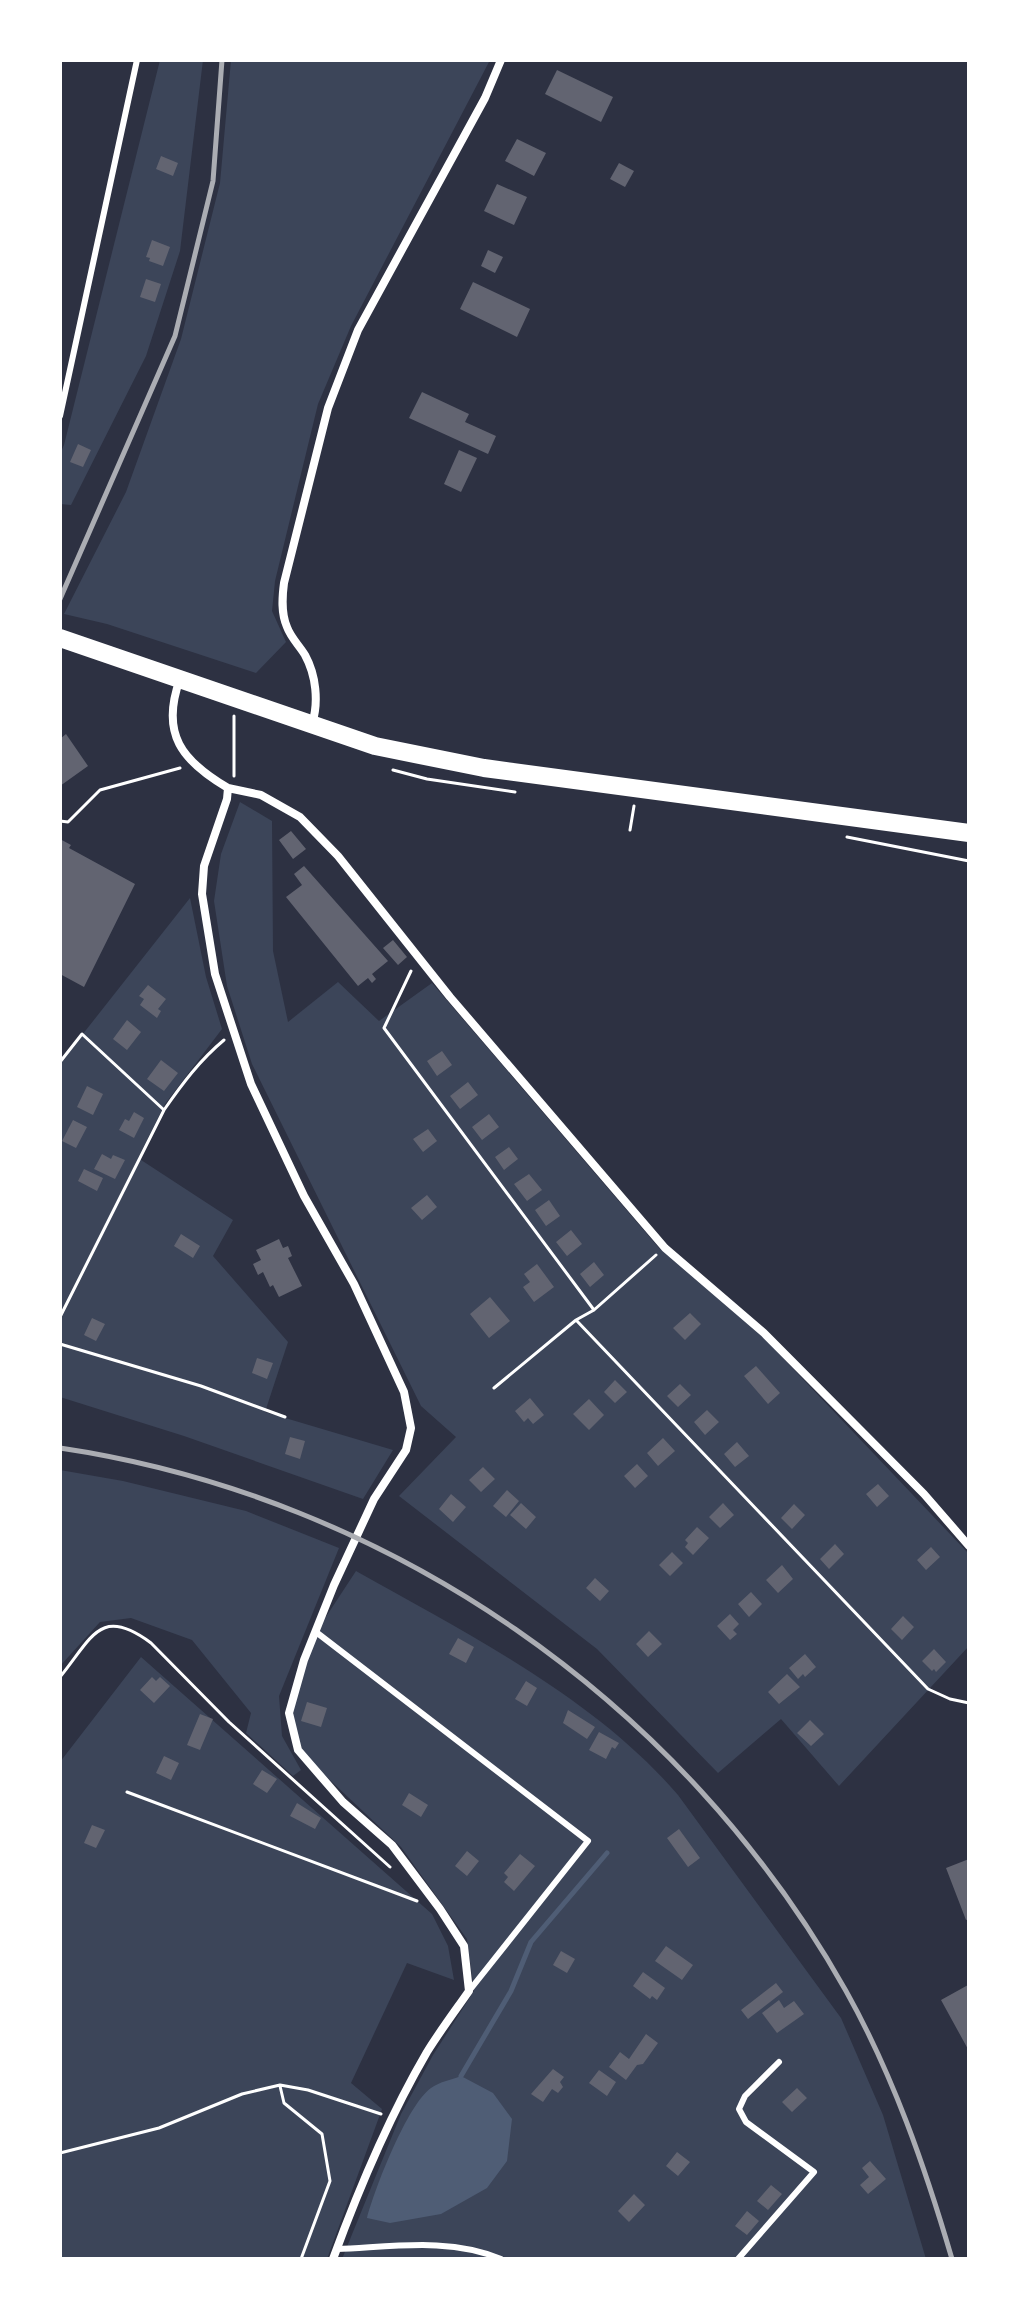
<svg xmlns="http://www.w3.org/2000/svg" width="1029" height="2319" viewBox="0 0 1029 2319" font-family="'Archivo Narrow',sans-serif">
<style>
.green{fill:#3c4559}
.water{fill:#4f5d75}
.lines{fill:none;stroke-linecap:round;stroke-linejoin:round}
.stream{stroke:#4f5d75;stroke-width:5}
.building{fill:#626471}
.path{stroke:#fff;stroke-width:3}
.service{stroke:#fff;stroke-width:6}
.minor{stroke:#fff;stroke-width:8}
.primary{stroke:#fff;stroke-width:18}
.rail{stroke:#abadb3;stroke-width:5}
</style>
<rect width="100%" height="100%" fill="#2d3142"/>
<!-- green -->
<path class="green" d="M160,60H203L180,251L146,356L71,505L60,504V454L64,445Z
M231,60H490L351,326L318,404L275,581L272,611L286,642L256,673L107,624L64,614L126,492L181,339L220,183Z
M240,802L272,821L273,951L288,1022L338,982L379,1021L432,983L659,1248L763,1337L969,1554V1646L839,1786L781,1719L718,1773L597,1649L399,1496L456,1437L421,1406L252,1064L227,986L214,901L221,854Z
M190,898L206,977L222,1029L165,1104L138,1158L233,1220L213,1256L288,1342L265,1412L393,1450L363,1499L184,1436L60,1397V1063Z
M60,1470L123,1481L246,1511L339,1548L279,1696L282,1736L301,1770L293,1776L246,1733L251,1713L192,1640L131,1618L100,1622L60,1666Z
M356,1571C466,1633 595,1698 678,1795L841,2018L883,2115L926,2259H342L401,2114L433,2055L474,1991L467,1939L401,1847L298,1750L289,1713L316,1632Z
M141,1657L432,1914L448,1946L454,1980L407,1963L351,2083L382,2109L327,2259H60V1762Z"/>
<!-- water -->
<path class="water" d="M461,2076L493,2093L512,2119L507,2161L487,2188L441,2214L390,2223L367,2218C375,2188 407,2105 431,2088C439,2082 451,2080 461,2076Z"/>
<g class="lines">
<!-- stream -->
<path class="stream" d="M461,2076L511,1991L531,1942L607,1853"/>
</g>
<!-- building -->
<path class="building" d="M557,70L613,97L601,122L545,94Z
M517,139L546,153L534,176L505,161Z
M161,156L178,163L173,176L156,169Z
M619,163L634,171L625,187L610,179Z
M497,184L527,197L514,225L484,211Z
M152,240L170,247L163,266L149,261L150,258L146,257Z
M488,250L503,257L495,273L481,266Z
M146,279L161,284L155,302L140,297Z
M473,282L530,309L517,337L460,309Z
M422,392L469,414L465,422L496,436L488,454L409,418Z
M78,444L91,450L83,467L70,462Z
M459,450L477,458L461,492L444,484Z
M66,734L88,766L60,786V739Z
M291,831L306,849L293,859L279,840Z
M60,839L71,845L69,848L135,884L84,987L60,974Z
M304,866L388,961L372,974L376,979L372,983L368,978L358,986L286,897L302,885L294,874Z
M393,940L407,957L398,965L383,948Z
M148,985L166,999L158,1009L161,1011L157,1018L140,1005L144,999L139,996Z
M127,1020L141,1032L127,1050L113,1039Z
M442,1051L452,1065L437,1076L427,1061Z
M161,1060L178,1073L164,1091L147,1079Z
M468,1082L478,1095L460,1109L450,1096Z
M87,1086L103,1094L93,1115L77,1107Z
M134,1112L144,1118L134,1138L119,1130L125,1119L129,1121Z
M489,1114L499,1127L482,1140L472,1127Z
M73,1120L87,1127L76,1148L62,1141Z
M428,1129L437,1141L423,1152L413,1139Z
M509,1147L518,1159L504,1170L495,1157Z
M102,1154L111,1159L113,1155L125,1160L115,1179L94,1169Z
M84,1169L103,1178L97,1191L78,1181Z
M529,1174L542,1190L527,1201L514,1184Z
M427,1195L437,1207L422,1220L411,1208Z
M549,1200L560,1216L546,1226L535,1210Z
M571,1230L582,1244L567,1256L556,1242Z
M181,1234L200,1246L193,1258L174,1246Z
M279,1239L283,1248L288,1246L292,1256L288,1258L302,1286L279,1297L273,1285L270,1287L263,1272L258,1275L253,1264L261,1260L256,1250Z
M594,1262L604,1275L590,1287L580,1274Z
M537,1264L554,1287L534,1302L523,1287L530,1282L524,1274Z
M490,1297L510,1321L489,1338L470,1314Z
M690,1313L701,1324L685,1340L673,1328Z
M92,1318L105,1324L96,1341L84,1335Z
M257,1358L273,1363L267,1379L252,1373Z
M756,1366L780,1393L768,1404L744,1376Z
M615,1380L627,1392L615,1403L604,1392Z
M680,1384L691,1395L678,1407L667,1396Z
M530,1398L544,1415L533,1424L528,1418L524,1422L515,1411Z
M589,1399L604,1415L589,1430L573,1414Z
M707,1410L719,1422L705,1435L694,1422Z
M290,1437L305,1441L300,1459L285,1454Z
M663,1438L675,1451L658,1466L647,1453Z
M737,1442L749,1456L735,1467L724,1454Z
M637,1464L648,1476L635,1488L624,1476Z
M483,1467L495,1479L481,1492L469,1480Z
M878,1484L889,1496L877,1507L866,1494Z
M507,1490L519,1501L506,1517L493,1506Z
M451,1494L466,1507L453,1522L439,1509Z
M521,1503L536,1517L526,1529L510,1515Z
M723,1503L734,1515L720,1528L709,1517Z
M794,1504L805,1515L792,1529L781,1518Z
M697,1527L709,1538L693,1555L685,1547L688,1543L685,1540Z
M835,1544L844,1554L829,1569L820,1559Z
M931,1547L940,1557L926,1570L917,1560Z
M672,1552L683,1563L670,1576L659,1565Z
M782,1565L793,1579L778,1593L766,1580Z
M595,1578L609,1591L600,1601L586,1588Z
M751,1592L762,1604L749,1617L738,1604Z
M730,1614L739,1624L733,1630L737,1634L730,1640L717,1626Z
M903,1616L914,1627L902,1640L891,1629Z
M649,1631L662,1644L648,1657L636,1644Z
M458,1638L474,1647L466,1663L449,1654Z
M934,1649L946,1662L936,1672L934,1669L932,1671L922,1661Z
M805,1654L816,1667L805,1677L803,1674L798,1679L789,1668Z
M787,1674L800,1687L779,1704L768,1692Z
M152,1677L156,1681L160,1677L170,1686L154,1703L140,1690Z
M526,1681L537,1688L527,1706L515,1699Z
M307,1702L327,1708L321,1727L301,1721Z
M568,1710L595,1727L587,1739L563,1723Z
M200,1714L213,1719L200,1750L187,1745Z
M810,1720L824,1734L811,1746L797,1733Z
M599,1732L619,1743L615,1749L612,1747L606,1759L589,1750Z
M164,1756L179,1763L171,1780L156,1773Z
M262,1770L277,1779L267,1793L253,1784Z
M409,1793L428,1805L421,1817L402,1805Z
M297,1803L321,1818L315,1829L290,1816Z
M92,1825L105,1830L96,1848L84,1843Z
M679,1829L700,1858L688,1867L667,1838Z
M467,1851L479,1861L467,1876L455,1866Z
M520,1854L535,1866L514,1891L504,1882L508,1877L504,1873Z
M969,1859V1919L966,1920L946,1868Z
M666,1946L693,1965L682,1980L655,1961Z
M561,1951L575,1959L567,1973L553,1965Z
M643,1972L665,1988L657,2000L652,1996L650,1999L633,1986Z
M776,1983L783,1992L748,2019L741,2010Z
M968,1985L969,1988V2051L941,2000Z
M779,2000L784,2008L794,2001L804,2014L777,2033L762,2013Z
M646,2034L658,2043L643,2064L637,2065L626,2080L609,2067L620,2052L629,2059Z
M553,2069L564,2077L560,2082L563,2087L558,2093L552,2089L543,2102L531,2094Z
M599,2070L616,2082L607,2096L589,2083Z
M797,2088L807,2098L792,2112L782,2102Z
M677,2152L690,2162L678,2176L666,2166Z
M870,2161L886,2179L868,2194L860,2185L869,2177L862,2168Z
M771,2185L782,2194L768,2210L757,2201Z
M634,2194L645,2205L629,2222L618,2211Z
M747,2211L759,2221L747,2235L735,2226Z"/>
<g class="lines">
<!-- path -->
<path class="path" d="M234,716V776
M393,770L427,779L515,792
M60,821L68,822L100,790L180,768
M630,830L634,806
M847,837L969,861
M411,971L384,1028L594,1310
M60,1062L82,1034L164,1110
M60,1317L164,1110C182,1084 200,1060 224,1040
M576,1320L928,1689L950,1699L969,1703
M60,1344L201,1386L285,1417
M494,1388L576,1320L594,1310L656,1255
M60,1677C92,1638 100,1605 151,1643L229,1722L390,1867
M127,1792L417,1901
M280,2086L284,2103L322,2134L330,2181L301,2259
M60,2153L159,2128L242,2094L280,2085L308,2090L381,2114"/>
<!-- service -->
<path class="service" d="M60,416L137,60
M316,1632L588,1841L469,1991
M337,2249C391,2247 450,2237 501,2259
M738,2259L814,2172L746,2122L739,2109L745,2096L779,2062"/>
<!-- minor -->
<path class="minor" d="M180,679C160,734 182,761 228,788L227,799L204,866L202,894L215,974L251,1084L304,1196L354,1284L404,1392L411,1428L406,1450L374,1499L334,1585L304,1660L289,1713L298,1750L343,1802L392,1845L440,1909L464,1946L469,1991C455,2011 440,2031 427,2052C389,2117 359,2188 333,2259
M312,724C319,702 316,675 305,655C299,645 291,638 287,627C281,613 282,598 284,583L328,408L358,330L485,98L501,60
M228,788L261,795L300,817L338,856L450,997L665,1248L764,1333L924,1494L969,1546"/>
<!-- primary -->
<path class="primary" d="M60,638L375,746L484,768L969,833"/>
<!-- rail -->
<path class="rail" d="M60,599L175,336L213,181L222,60
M60,1448C389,1497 683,1701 846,1991C893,2075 925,2167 952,2259"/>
</g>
<!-- border -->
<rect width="1029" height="2319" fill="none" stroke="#ffffff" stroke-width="124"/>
</svg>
